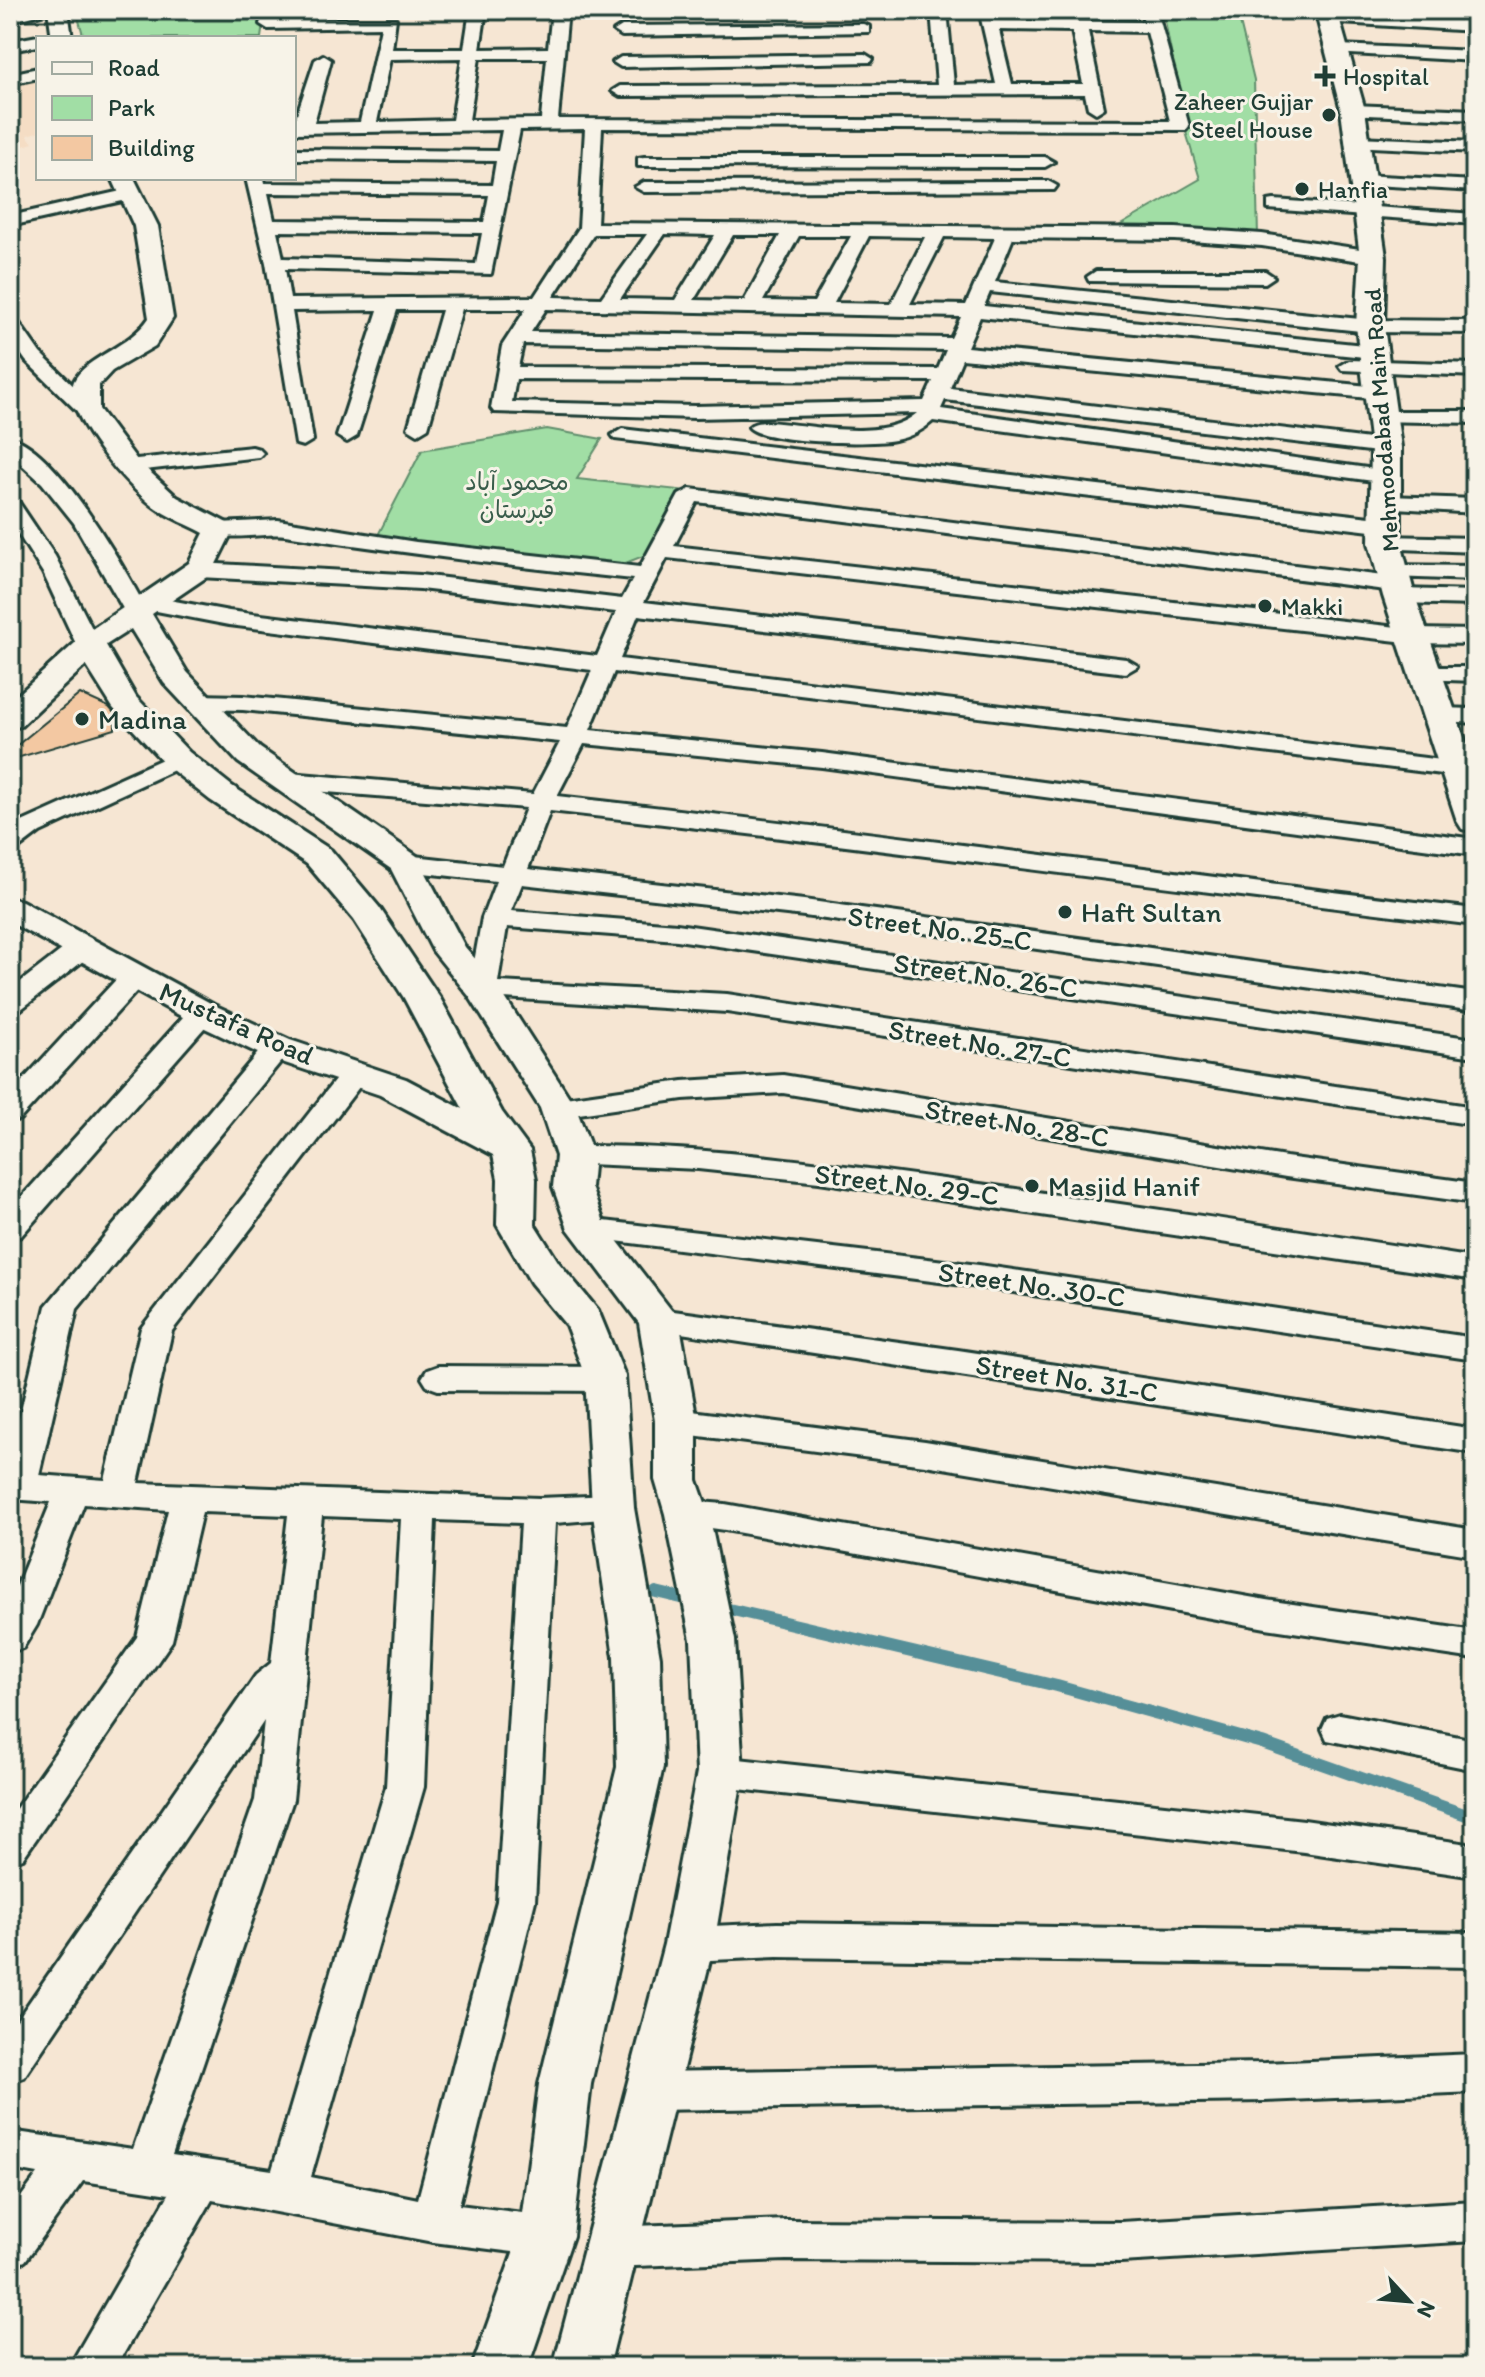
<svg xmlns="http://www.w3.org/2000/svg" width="1485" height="2377" viewBox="0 0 1485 2377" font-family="Itim,'Playpen Sans Arabic',sans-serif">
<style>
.built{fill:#f5ddc4}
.green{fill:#a1dea5;stroke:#608e6c;stroke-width:2}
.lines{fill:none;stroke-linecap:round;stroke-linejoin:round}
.stream{stroke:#568f98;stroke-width:12}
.building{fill:#f3c8a2;stroke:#1f3d34;stroke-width:2}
.minor-casing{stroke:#1f3d34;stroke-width:6}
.tertiary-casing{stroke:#1f3d34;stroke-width:6}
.secondary-casing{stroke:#1f3d34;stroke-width:6}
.minor{fill:#f7f3e8;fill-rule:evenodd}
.tertiary{fill:#f7f3e8;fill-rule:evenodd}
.secondary{fill:#f7f3e8;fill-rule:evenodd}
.poi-dot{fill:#1f3d34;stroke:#f7f3e8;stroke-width:3}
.labels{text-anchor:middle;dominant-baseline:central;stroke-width:6;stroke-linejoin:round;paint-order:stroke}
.far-poi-label{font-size:24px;fill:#1f3d34;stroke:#f7f3e8;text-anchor:start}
.far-street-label{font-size:24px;fill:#1f3d34;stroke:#f7f3e8}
.far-park-label{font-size:24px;fill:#395d4b;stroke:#f7f3e8}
.poi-label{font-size:28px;fill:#1f3d34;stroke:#f7f3e8;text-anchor:start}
.street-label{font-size:28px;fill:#1f3d34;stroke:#f7f3e8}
</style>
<rect width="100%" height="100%" fill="#f6e6d3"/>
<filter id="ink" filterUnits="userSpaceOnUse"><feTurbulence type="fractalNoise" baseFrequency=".0125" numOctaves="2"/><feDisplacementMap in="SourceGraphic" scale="16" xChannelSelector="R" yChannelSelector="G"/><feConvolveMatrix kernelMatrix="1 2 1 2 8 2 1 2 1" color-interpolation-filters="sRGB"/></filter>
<g filter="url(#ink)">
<!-- built -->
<path class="built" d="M38,77V132L27,135L33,143L10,150V82Z"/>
<!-- green -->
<path class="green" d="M76,10H265L261,38H84Z
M1163,10H1237L1254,80L1258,236L1110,231L1200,179L1186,132Z
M547,429L602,439L577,479L688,491L656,551L623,564L434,549L378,535L422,450Z"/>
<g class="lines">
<!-- stream -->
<path class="stream" d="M656,1592L694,1601
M720,1607L1057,1686L1262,1743L1475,1818"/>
</g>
<!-- building -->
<path class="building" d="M80,694L109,707L115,714V729L10,760V751Z"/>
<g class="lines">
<!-- minor casing -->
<g class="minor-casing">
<path id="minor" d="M23,10H57L10,22V12Z
M264,10H280L277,19H396L392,49H464L470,10H486L480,49L548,48L552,10H568L558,119L1170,121L1147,32L1088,31L1104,108L1096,113L1088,108L1085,94L620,96L612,91L620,86L937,85L931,10H947L954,85L996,84L979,10H995L997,20L1144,22L1141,10H1157L1189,126L1186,130L602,128L597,223L1175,228L1262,234L1373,251L1382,257L1373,263L1262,246L1175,240L1013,238L995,282L1370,320L1475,321V333L1370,332L990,292L984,306L1374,346L1384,352L1374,358L980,317L967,347L1379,387L1389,393L1379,399L962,359L950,388L1386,441L1396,447L1386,453L945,400L941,409L1396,472L1399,477L1396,482L1388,483L933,421C922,431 910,437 895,440C872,445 762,443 749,427C764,409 872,452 917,413L695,418L494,412L491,408L502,346L526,309H462L428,428L418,434L408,428L442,310H397L357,436L347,442L337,436L378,310L292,311L313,440L303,446L296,444L266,263L246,178H264L265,183L492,185L496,161L294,159V149L498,151L502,130L294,133V123L315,60L323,55L331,60L314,123L360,122L381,27L268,29L260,24ZM999,30L1072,31L1083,84H1012ZM462,58L452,120L377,122L390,59ZM479,58H547L541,119L469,120ZM585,129L579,228L534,297L290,299L285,269L491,274L520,130ZM268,193L489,195L484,222L274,220ZM277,231L482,233L476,264L283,258ZM594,234H647L601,298L553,297ZM665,234L715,235L675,300L620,299ZM733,235H780L744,301L694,300ZM799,236H851L814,302L763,301ZM869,236L925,237L891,304L834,303ZM944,237L995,238L966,305L910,304ZM546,309L961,317L951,338L531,332ZM523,344L946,350L938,369L518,367ZM516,379L933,381L924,401L695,406L512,402Z
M1329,14L1475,21V31L1323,22V16Z
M863,24L869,26V32L622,36L614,31L622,26Z
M38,36L44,38H38V46L10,51V41Z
M1339,45L1475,51V61L1333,53V47Z
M865,54L873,59L871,62L621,67L613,62L621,57Z
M38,68V78L10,84V74Z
M1353,105L1475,110V120L1347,114L1345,110Z
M1357,137L1475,142V152L1351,146L1348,142Z
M644,157H1045L1054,162L1045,167L638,166V158Z
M1362,175L1475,181V191L1356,184L1353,180Z
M1048,181L1057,186L1054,190L644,192L635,187L644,182Z
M130,189L136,190V198L10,226V216Z
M1274,200L1475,214V224L1268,209V201Z
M1096,271H1265L1274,277L1265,283L1089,281L1087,277Z
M10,318L17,320L40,353L93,405L96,409L93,413H79L26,361L10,338Z
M1349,360L1475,364V376L1342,370L1339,366Z
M1382,411H1475V423L1375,421L1372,417L1375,413Z
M622,429L1387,519L1398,526L1387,533L615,439L612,435Z
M10,437C56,448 121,562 143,603L153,597L229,611L597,656L616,612L420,589L199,577L188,570L199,563L420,575L622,599L633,579C517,567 401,553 285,535C267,532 218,543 208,530L219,523L278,520L416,542L640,567L679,495L690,489L1391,577L1380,570L1383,565L1475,566V580L1391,577L1403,579L1406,584L1401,589L1475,591V605L1399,603L1388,596L1393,591L697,502L674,546L1415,629L1475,630V644L1415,643L667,558L644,602L1126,659L1138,666L1126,673L638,615L620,659L1458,762L1470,769L1458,776L614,672L590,730L822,753L1475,839V855L822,767L584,744L557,796C863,830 1169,873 1475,909V925C1166,888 859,845 550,811L528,869L804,900L1475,993V1011L804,916L522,884L511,911L677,924L1475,1039V1057L677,940L507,927L498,982L727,994L1475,1107V1125L727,1012L473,996L469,990L482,918L496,881L405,871L392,863L405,855L503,866L526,808L289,789L276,781L289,773L533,794L560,742L243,710L197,709L185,702L197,695L243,696L567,728L592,670L229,625L146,609L149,614L145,619H129L74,523L42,483L10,454Z
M252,447L259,449L263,453L259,457L127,472L116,466L127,460Z
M1388,496L1475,499V513L1380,507L1377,502L1380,497Z
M10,499L18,501L55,556L101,646L97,651L89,653L77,646L43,573L10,521Z
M1385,536L1475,538V552L1377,548L1374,543L1377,538Z
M1427,667H1475V681L1419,679L1415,674L1419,669Z
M1440,708L1475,709V723L1431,720L1428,715Z
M178,752L190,759L187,764L40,832L19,848L10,851V831L22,822Z
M82,940L92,942L96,948L92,954L20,1010L10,1013V990L72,942Z
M134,969L144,971L148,977L144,983L20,1119L10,1121V1094L124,971Z
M202,1004L212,1007L216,1013L212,1019L21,1236L10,1239V1210L192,1007Z
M277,1039L287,1042L291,1048L287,1054L77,1309L39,1475L105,1480L141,1328L346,1066H366L370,1072L366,1078L172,1331L138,1483L539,1498L613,1495L625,1499L630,1508L625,1517L555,1523L535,1901L459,2205L546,2216L561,2222L567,2236L561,2250L546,2256L433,2242L212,2200L116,2367H69L169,2194L83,2181L25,2261L10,2267V2212L38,2174L10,2169V2131L133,2149L255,1800L264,1721L24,2077L10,2082V2030L256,1675L271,1663L288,1515L202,1512L172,1641L23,1858L10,1863V1817L137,1637L168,1510L84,1504L37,1625L23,1648L10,1652V1603L51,1502L10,1499V1457L46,1306L267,1042ZM322,1516L401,1519L386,1787L272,2170L172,2155L293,1800ZM435,1520L521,1523L497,1901L418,2199L311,2177L424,1787Z
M783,1075L1286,1157L1475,1183V1203L1286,1177L783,1093L683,1099L558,1117L548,1115L543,1108L548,1101L558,1099L683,1081Z
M575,1146C697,1145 816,1162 936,1178C1116,1202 1296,1230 1475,1258V1280L819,1182L698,1169L565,1163L560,1156L565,1149Z
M587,1219L979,1265L1475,1338V1360L979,1287L576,1236L572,1229L576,1222Z
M659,1309L958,1350L1475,1429V1453L648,1328L643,1320L648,1312Z
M438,1366L604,1367L615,1371L620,1379L615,1387L604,1391L438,1390L427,1386L422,1378L427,1370Z
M676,1409L925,1441L1475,1530V1556L925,1465L676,1433L664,1429L660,1421L664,1413Z
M687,1501L725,1504L1266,1600L1475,1631V1659L1266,1628L725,1530L675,1523L670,1514L675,1505Z
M1340,1714L1475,1740V1770L1327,1740L1322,1729L1327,1718Z
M720,1757L1304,1820L1475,1845V1877L1304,1852L720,1787L707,1783L701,1772L707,1761Z
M777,1923L1475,1933V1967L777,1957L689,1961L675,1956L669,1944L675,1932L689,1927Z
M1475,2054V2092L1265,2101L649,2110L635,2104L629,2091L635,2078L649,2072L1265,2063Z
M1475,2201V2241L1121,2262L786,2260L611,2267L596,2261L590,2247L596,2233L611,2227L786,2220L1121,2222Z"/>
</g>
<!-- tertiary casing -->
<g class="tertiary-casing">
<path id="tertiary" d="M48,10H68L72,38H52Z
M112,178H134L158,226L173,318L155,346L112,371L99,385V409L137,460L177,497L229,524L233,530L211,574L152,614L187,672L260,748L417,856L465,947L495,982L576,1108L594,1156L591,1187L605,1225L679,1320L697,1421V1480L709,1514L735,1640L743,1772L714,1944L609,2367H553L664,1944L697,1772L691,1640L665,1514L655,1480V1421L639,1323L568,1229L553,1187L556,1156L540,1108L469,996L433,951L391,869L238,762L164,683L131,629L106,645L136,697L189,752L232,786L331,850L379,907L440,998L502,1112L530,1150L536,1179L535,1225L559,1263L598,1310L625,1376L634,1508L660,1657L663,1767L591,2084L573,2236L528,2367H472L519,2236L539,2084L617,1767L614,1657L592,1508L585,1376L566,1325L531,1283L497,1225L498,1179L493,1155L380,1095L264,1056L190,1021L10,922V898L22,901L214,1005L290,1040L406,1079L463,1109L404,998L354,920L307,864L210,800L167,766L113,708L86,665L21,726L10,728V702L86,633L189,563L204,533C189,525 173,519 159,510C133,493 60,414 74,381C86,357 130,347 149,318L134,226Z"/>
</g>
<!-- secondary casing -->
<g class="secondary-casing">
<path id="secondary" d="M1315,10H1337L1365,110L1386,257L1384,326L1401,447V543L1415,596L1475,769V832L1462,829L1457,821L1383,596L1369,543L1371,447L1356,326L1360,257L1341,110Z"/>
</g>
<!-- minor -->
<use href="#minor" class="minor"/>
<!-- tertiary -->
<use href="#tertiary" class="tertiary"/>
<!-- secondary -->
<use href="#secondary" class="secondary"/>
</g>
</g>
<!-- markers -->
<g class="poi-dot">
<path d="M1321 64h8v8h8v8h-8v8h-8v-8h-8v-8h8z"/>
<circle cx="1329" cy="115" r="8"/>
<circle cx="1302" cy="189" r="8"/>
<circle cx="1265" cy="606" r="8"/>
<circle cx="82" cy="719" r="8"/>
<circle cx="1065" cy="912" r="8"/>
<circle cx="1032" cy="1186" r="8"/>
</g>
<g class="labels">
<!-- far-poi labels -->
<g class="far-poi-label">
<text x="1343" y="76">Hospital</text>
<text x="1313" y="101" text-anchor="end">Zaheer Gujjar<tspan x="1313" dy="28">Steel House</tspan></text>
<text x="1318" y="189">Hanfia</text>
<text x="1281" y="606">Makki</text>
</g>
<!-- far-street labels -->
<g class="far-street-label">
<text transform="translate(1381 420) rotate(-94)">Mehmoodabad Main Road</text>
</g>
<!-- far-park labels -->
<g class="far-park-label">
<text x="517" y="481">محمود آباد<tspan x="517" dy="28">قبرستان</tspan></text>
</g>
<!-- poi labels -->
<g class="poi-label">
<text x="98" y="719">Madina</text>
<text x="1081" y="912">Haft Sultan</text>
<text x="1048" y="1186">Masjid Hanif</text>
</g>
<!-- street labels -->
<g class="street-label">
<text transform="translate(940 928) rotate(8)">Street No. 25-C</text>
<text transform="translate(986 975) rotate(8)">Street No. 26-C</text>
<text transform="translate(237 1023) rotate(24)">Mustafa Road</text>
<text transform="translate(980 1043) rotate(9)">Street No. 27-C</text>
<text transform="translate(1017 1123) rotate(9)">Street No. 28-C</text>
<text transform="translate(907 1184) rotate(7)">Street No. 29-C</text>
<text transform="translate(1032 1284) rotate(8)">Street No. 30-C</text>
<text transform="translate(1067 1378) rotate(9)">Street No. 31-C</text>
</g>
</g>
<!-- margin -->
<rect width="1485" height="2377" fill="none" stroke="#f7f3e8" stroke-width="40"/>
<rect x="20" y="20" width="1445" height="2337" fill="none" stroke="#1f3d34" stroke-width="3" filter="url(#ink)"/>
<!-- legend -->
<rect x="36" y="36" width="260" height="144" fill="#f7f3e8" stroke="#a1aaa0" stroke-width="2"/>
<rect x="52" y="62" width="40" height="12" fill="#f7f3e8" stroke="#a1aaa0" stroke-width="2"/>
<text x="108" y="76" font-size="24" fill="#1f3d34">Road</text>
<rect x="52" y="96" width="40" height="24" fill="#a1dea5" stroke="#a1aaa0" stroke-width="2"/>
<text x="108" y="116" font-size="24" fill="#1f3d34">Park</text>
<rect x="52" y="136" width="40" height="24" fill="#f3c8a2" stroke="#a1aaa0" stroke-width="2"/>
<text x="108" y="156" font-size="24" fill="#1f3d34">Building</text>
<!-- north arrow -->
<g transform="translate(1409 2301) rotate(116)" stroke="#f7f3e8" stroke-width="6" paint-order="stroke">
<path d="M0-6L14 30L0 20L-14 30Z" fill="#1f3d34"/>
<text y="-12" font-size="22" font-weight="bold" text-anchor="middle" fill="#1f3d34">N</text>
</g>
</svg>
